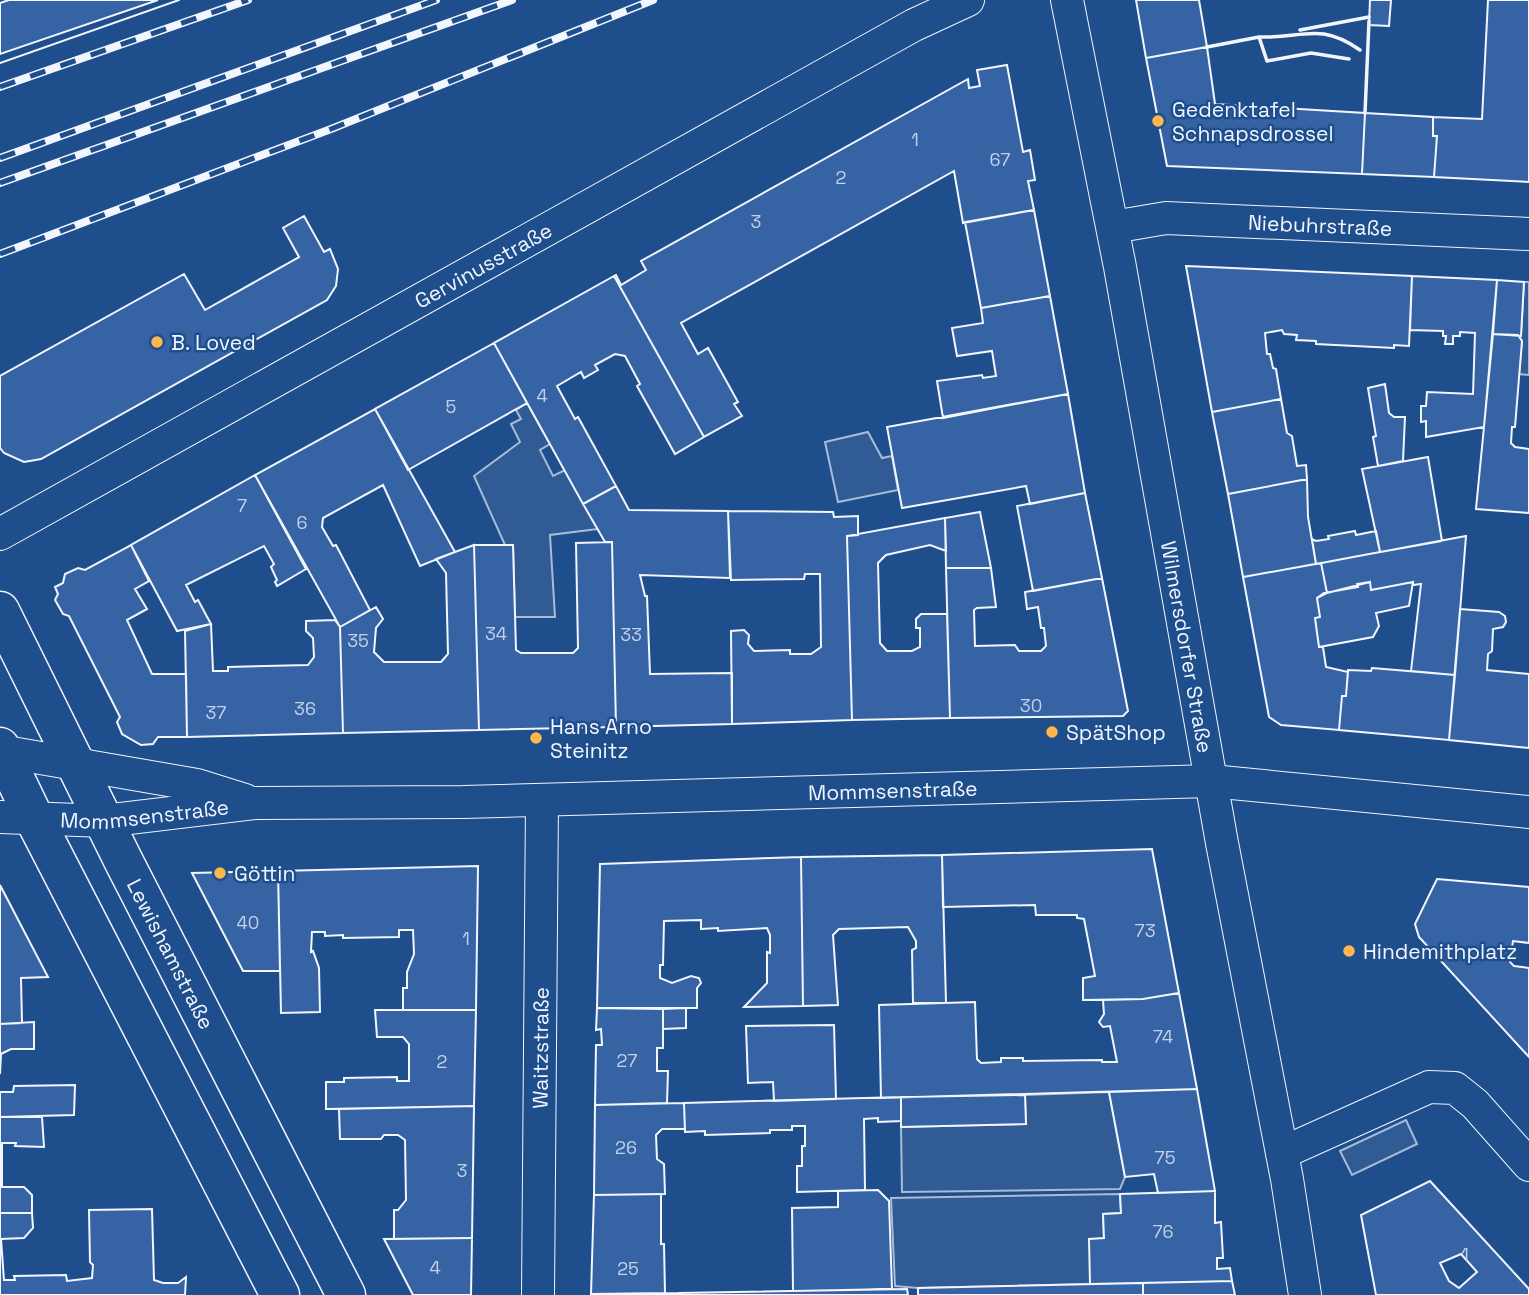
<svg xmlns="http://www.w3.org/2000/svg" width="1529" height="1295" viewBox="0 0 1529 1295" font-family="'Space Grotesk',sans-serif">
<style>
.parking{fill:#305b95;stroke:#a8bbd7;stroke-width:2}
.building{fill:#3563a3;stroke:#f2f6ff;stroke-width:2;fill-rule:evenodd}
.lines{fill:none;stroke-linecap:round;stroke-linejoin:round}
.minor-casing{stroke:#f2f6ff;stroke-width:34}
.secondary-casing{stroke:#f2f6ff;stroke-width:41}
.minor{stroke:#1f4e8c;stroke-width:32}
.secondary{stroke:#1f4e8c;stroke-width:38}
.tram{stroke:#f2f6ff;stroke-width:2}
.rail-casing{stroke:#f2f6ff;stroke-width:8}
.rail{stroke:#1f4e8c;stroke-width:5;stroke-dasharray:16;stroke-linecap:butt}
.wall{stroke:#f2f6ff;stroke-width:3.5}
.poi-dot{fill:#ffb74d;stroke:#1f4e8c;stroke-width:2.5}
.labels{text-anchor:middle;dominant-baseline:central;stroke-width:5;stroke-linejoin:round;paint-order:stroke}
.number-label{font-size:18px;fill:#c3d1e8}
.poi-label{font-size:21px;fill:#f2f6ff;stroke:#1f4e8c;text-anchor:start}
.street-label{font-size:21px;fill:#f2f6ff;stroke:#1f4e8c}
</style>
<rect width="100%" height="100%" fill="#1f4e8c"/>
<!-- parking -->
<path class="parking" d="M1524,282H1529V375L1519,374L1522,341L1518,335H1521Z
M527,403L550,444L540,450L553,476L565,470L598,529L550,535L555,617H515L513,545H505L474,476L520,442L511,424L521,419L516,410Z
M868,432L882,458L892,456L898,490L838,502L825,442Z
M1109,1092L1125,1177L1120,1189L902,1192L901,1127L1026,1124L1025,1095Z
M1406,1120L1417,1144L1352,1175L1340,1151Z
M1120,1194L1121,1213L1103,1214L1104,1238L1090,1284L918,1288L895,1286L891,1198Z"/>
<!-- building -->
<path class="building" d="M9,0H158L0,54V3Z
M1136,0H1199L1207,47L1146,58Z
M1370,0H1391L1389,26L1369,25Z
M1488,0H1529V182L1434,177L1437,136H1433V117L1482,119Z
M1207,47L1215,104L1365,113L1362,174L1167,166L1146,58Z
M1007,65L1023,152L1030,150L1035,180L1028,181L1034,210L963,223L954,171L681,323L698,354L708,348L738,402L734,404L742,416L704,437L614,276L616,275L621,285L646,270L641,261L968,79L969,88L980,86L977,70Z
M1365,113L1433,117V136H1437L1434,177L1362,174Z
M1034,210L1050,296L981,308L965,222Z
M304,216L324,252L330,249L338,269L336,286L327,300L41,459L24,462L4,453L0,448V376L184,274L205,310L299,257L283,228Z
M1186,266L1412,276L1409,346L1394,345V348L1316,344V341L1296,340L1297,335L1284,334L1282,330L1265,333L1267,354H1270L1273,368L1276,369L1281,399L1212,412Z
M614,276L704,437L675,454L637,386L640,384L625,356L615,354L595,365L598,370L584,378L581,372L557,386L575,419L578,417L616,486L583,504L494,343Z
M1412,276L1497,280L1484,427L1426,437V421L1421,422V406H1426L1427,392L1473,394L1475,333L1460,332V336H1453V344H1445L1446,336H1443V331L1410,330Z
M1497,280L1524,282L1521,336L1493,334Z
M1050,296L1068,394L943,418L937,381L982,375L983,378L996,376L992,351L957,356L952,328L983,323L981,308Z
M1493,334L1518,335L1522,341L1515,427H1512L1511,443L1515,447L1529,449V513L1476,509Z
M494,343L527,403L408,470L375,409Z
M1385,384L1389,413L1394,417H1405L1403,461L1378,466L1373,437L1376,436L1368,388Z
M1068,394L1085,493L1030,504L1026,486L902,508L887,427Z
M1281,399L1287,433L1292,436L1297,466L1306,465L1307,479L1228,494L1212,412Z
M375,409L455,552L420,566L383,485L323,518L322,527L333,546L336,545L370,610L340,627L255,475Z
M1428,457L1442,541L1380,552L1362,469Z
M255,475L306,569L277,586L275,582L277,580L271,567L274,564L264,546L186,585L195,602L198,600L211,624L177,631L131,545Z
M1307,479L1308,517L1316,564L1243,577L1228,494Z
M616,486L629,510L728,511L730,578L640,575L645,596H647L650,674L732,673V724L616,727L612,542H605L583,504Z
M1085,493L1102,578L1033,591L1017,506Z
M728,511L833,512L834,517L858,516V535L847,536L852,720L732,724L731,631L744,630L749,635L748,644L754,651L790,650V654H811L821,647L820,574H805L804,579L731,580Z
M980,512L991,568H946L945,518Z
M945,518L946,551L930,545L886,555L878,563L880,643L887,651H912L920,647V628H916V619L921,614H947L950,718L852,720L847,536Z
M1355,531L1356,535L1376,531L1380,552L1316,564L1312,539L1316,541L1329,539L1328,536Z
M1466,536L1455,675L1411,671L1421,584L1413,585V582L1371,590L1370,582L1327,593L1321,563Z
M612,542L616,727L479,730L474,545H513L516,650L521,653H573L578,648L576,543Z
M131,545L149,581L135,589L147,609L127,620L152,674H186L187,737H158L153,744L141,745L122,734L117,722L120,717L69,616L63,614L55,600L58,594L55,587L63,583L65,574L78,568L85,570Z
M474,545L479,730L343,733L340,627L376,607L383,619L376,628L374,652L384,662H441L448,654L446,573L436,559Z
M1321,563L1327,593L1317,598L1320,617L1315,618L1319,647H1323L1326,667L1348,672L1346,696H1342L1339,730L1281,725L1269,717L1243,577Z
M946,568H991L996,607L977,608L974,610L975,646L1015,645L1019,651H1041L1046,646L1044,628H1041L1038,607L1027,609L1025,592L1102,578L1128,711L1123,716L950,718Z
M1370,582L1371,590L1413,582L1409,606L1376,613L1379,626L1373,637L1319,647L1315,618L1320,617L1317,598L1324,593L1358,587L1357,584Z
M1460,609L1499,612L1505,616L1506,622L1503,627L1493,629L1492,651L1488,654L1487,670L1529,674V748L1449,740Z
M335,620L340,627L343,733L187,737L185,631L211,624L213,671H228V667L308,665L314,657L313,638L306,631V621Z
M1372,668L1455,675L1449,740L1339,730L1342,696H1346L1348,670L1371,671Z
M1152,849L1179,993L1143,999L1083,1000V978L1095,976L1084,919L1077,918V915H1036L1035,905L943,907L942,855Z
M942,855L946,1003H913L912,950L916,948V941L908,927L839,929L833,935L838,1005L803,1006L801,857Z
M801,857L803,1006L744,1007L767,983V952L770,953V935L767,928L718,931V928L701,929V920L664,921L663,965H660V978L672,983L691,976L699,978L701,983L697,988V1008H597L600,864Z
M478,866L476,1010H403V988H407V972L414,954L413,930H399V937L343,938V935L325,936V932H312L311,952L313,951L319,968L320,1012L281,1013L278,871Z
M278,871L280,971H243L192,873Z
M1437,879L1529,887V943L1513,941L1510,962L1514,966L1529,968V1057L1419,937L1415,924Z
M0,885L48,977L21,978L22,1023L0,1024Z
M1179,993L1197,1089L881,1098L879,1005L975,1002L977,1059L981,1063L1001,1062V1058H1023V1061L1102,1060V1062H1117L1110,1026L1103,1027L1099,1022L1104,1014L1103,1000L1143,999Z
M597,1008L663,1009V1048H657V1071H668L667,1103L595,1105L596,1045H602L601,1029L596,1030Z
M686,1008V1028L663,1029V1009Z
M375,1010H476L474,1106L326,1109V1082H344V1078L397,1077V1081H409V1044L403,1037H377Z
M34,1022V1049H11L1,1054L0,1074V1024Z
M834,1025L836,1099L774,1101L773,1082L748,1083L746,1026Z
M75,1085L74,1115L0,1117V1092H13L14,1086Z
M1197,1089L1215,1191L1158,1193L1154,1174L1125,1177L1109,1092Z
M1025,1095L1026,1124L901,1127V1097Z
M901,1097V1121L878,1122V1118L864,1119L865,1190L797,1192V1166H802V1146H805V1126H792V1130H770V1133L705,1135V1131L685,1132L684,1103Z
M684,1103L685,1129H662L656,1135L657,1159L664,1164L665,1194L594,1195L595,1105Z
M474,1106L472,1238L394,1239V1210H398L406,1200L405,1140L398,1135H384L381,1139H340L339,1109Z
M0,1117H42L44,1147L15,1146L16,1143H2V1187H24L32,1195V1213H0Z
M1430,1181L1529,1289V1295H1376L1361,1215ZM1461,1254L1477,1272L1459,1288L1449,1281L1440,1263Z
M878,1190L889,1201L892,1289L793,1291L792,1208L838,1207V1191Z
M1215,1191V1223L1221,1222L1223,1258H1217V1269L1230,1268L1232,1281L1090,1284L1089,1239L1104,1238L1103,1214L1121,1213L1120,1194Z
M661,1194V1244H664L665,1293L591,1294L594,1195Z
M152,1209L154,1280L163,1283H178L186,1277L185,1295H0V1213H32L33,1228L24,1238L1,1239L4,1280H15L14,1276L66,1275L67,1281L92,1278L93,1265L90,1262L89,1210Z
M472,1238L471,1295H413L384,1239Z
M1232,1281L1235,1295H1143V1283Z
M1143,1283V1295H918V1288Z
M907,1289L908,1295H679V1293Z
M679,1293V1295H591V1294Z"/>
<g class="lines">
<!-- minor casing -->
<g class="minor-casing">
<g id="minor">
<path id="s1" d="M1067,0L1120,267L1222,843L1287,1179L1305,1295"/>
<path id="s2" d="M1113,227L1166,218L1529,234"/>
<path id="s3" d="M0,534L914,25L968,0"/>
<path d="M0,751L197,785L245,800"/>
<path id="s4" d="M0,817L104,821L255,803L463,802L1211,781L1529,812"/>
<path d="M1282,1153L1429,1087L1455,1088L1475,1104L1529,1165"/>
<path id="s5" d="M538,1295L542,800"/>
</g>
</g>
<!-- secondary casing -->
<g class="secondary-casing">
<g id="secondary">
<path id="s6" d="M0,611L123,860L346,1295"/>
<path d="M0,747L35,820L280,1295"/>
</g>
</g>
<!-- minor -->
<use href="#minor" class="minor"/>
<!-- secondary -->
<use href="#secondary" class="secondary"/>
<!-- tram -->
<path class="tram" d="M0,63L179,0"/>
<!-- rail casing -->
<g class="rail-casing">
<path id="rail" d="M0,87L248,0
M0,158L436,0
M0,183L512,0
M0,254L331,129L653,0"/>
</g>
<!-- rail -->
<use href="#rail" class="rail"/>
<!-- wall -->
<path class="wall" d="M1300,30L1369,17
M1207,47L1259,37
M1349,59L1311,53L1267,61L1259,37C1302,39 1318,21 1360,50
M1365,113L1369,21"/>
</g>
<!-- markers -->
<g class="poi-dot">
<circle cx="1158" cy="121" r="7"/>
<circle cx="157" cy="342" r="7"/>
<circle cx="1052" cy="732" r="7"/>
<circle cx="536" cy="738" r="7"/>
<circle cx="220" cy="873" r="7"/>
<circle cx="1349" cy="951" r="7"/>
</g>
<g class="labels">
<!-- number labels -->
<g class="number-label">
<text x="915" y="139">1</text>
<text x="1000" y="159">67</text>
<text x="841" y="177">2</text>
<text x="756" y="221">3</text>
<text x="542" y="395">4</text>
<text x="451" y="406">5</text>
<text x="242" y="505">7</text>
<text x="302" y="522">6</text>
<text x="496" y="633">34</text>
<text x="631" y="634">33</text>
<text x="358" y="640">35</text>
<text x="1031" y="705">30</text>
<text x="305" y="708">36</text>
<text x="216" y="712">37</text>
<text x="248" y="922">40</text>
<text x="1145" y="930">73</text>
<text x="466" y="938">1</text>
<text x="1163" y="1036">74</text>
<text x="627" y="1060">27</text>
<text x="442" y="1061">2</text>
<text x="626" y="1147">26</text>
<text x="1165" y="1157">75</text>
<text x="462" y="1170">3</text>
<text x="1163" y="1231">76</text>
<text x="1465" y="1254">1</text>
<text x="435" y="1267">4</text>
<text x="628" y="1268">25</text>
</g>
<!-- poi labels -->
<g class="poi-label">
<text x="1172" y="109">Gedenktafel<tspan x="1172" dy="24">Schnapsdrossel</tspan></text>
<text x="171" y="342">B. Loved</text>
<text x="550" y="726">Hans Arno<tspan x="550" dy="24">Steinitz</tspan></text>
<text x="1066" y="732">SpätShop</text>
<text x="234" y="873">Göttin</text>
<text x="1363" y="951">Hindemithplatz</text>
</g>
<!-- street labels -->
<g class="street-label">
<text stroke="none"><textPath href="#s2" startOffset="208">Niebuhrstraße</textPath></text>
<text stroke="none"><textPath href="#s3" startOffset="553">Gervinusstraße</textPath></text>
<text stroke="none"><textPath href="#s1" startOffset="658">Wilmersdorfer Straße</textPath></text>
<text stroke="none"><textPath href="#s4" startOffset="894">Mommsenstraße</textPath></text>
<text stroke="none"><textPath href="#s4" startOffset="145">Mommsenstraße</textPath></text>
<text stroke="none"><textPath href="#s6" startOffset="383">Lewishamstraße</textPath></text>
<text stroke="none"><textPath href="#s5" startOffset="247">Waitzstraße</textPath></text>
</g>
</g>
</svg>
